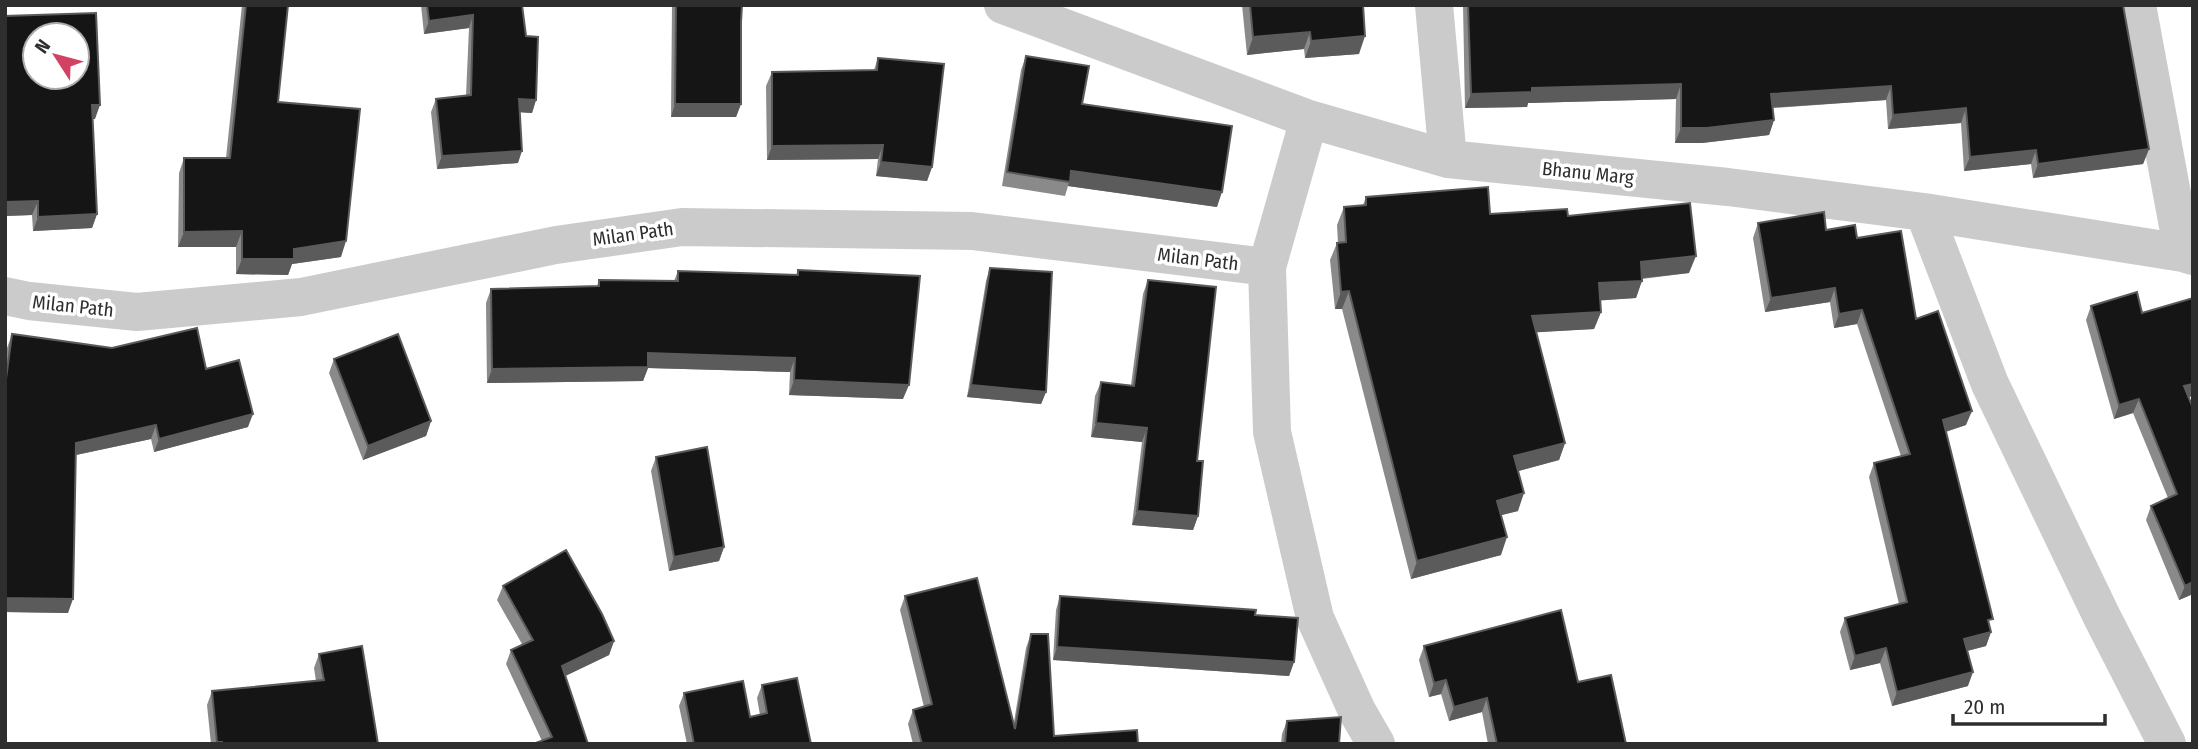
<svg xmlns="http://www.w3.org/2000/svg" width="2198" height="749" viewBox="0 0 2198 749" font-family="'Fira Sans Condensed',sans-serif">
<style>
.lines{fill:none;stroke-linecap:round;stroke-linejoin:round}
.minor{stroke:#cbcbcb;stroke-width:38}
.wall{fill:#8a8a8a}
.shaded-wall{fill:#5b5b5b}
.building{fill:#151515;stroke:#5b5b5b;stroke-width:2;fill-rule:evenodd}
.labels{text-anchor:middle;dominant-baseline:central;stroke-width:7;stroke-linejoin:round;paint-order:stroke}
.street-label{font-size:19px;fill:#2e2e2e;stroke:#fff}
</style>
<rect width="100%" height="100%" fill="#fff"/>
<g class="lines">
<!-- minor -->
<path class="minor" d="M1003,5L1309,119L1448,159L1728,187L1924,212L2183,253L2193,256
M1434,5L1448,159
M2137,5L2183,253L2193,246
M1309,119L1267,267L1272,432L1315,618L1357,711L1376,744
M1924,212L1990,384L2102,617L2167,744
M5,296L29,301L137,312L301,297L556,245L682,227L972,231L1267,267"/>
</g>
<!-- wall -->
<path class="wall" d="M242,5H288L278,102L341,257L292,264L288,275L236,274V247H178L179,173L184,158H226Z
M421,5H522L536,100L532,113L520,112L518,163L437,169L431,112L436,99L466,96L469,28L424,34Z
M672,5H742L741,22V104L736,117H671Z
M1242,5H1363L1359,54L1305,58L1304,49L1247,55Z
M1463,5H2123L2149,149L2143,164L2033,178L2031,164L1964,171L1961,123L1888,129L1886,100L1773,108L1774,120L1769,135L1702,143H1675L1676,99L1528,103L1527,107L1465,108Z
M5,16L95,119H92L97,214L92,228L33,231L32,215L5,216Z
M1026,56L1082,104L1217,207L1068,186L1065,196L1002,186L1021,70Z
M878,58L932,167L927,181L876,176L878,159L767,160L766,86L772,72L874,70Z
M1366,197L1490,214L1568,216L1689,273L1642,279L1636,298L1600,300L1601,312L1594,329L1536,332L1565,443L1559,460L1518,471V511L1501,515V555L1411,579L1342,309H1335L1330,260L1337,243H1338L1337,225L1344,207L1363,205Z
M1758,223L1826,230L1857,238L1916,319L1966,425L1946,432L1991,632L1986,646L1967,651L1968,686L1892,706L1880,663L1850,670L1840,632L1845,618L1899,604L1869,477L1874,463L1901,456L1857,324L1834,328L1830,302L1765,312L1753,238Z
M990,268L1046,392L1041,404L967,397L986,281Z
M798,270L903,399L789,395L790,372L648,368L643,381L487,383L486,303L491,289L597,286L599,280L674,281L678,271L796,275Z
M1148,280L1197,461L1198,516L1193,530L1132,525L1142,442L1091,437L1095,396L1101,382L1131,385L1143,294Z
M2091,306L2142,313L2189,398L2193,408V594L2179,600L2146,520L2151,506L2168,498L2133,413L2114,419L2086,320Z
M12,334L206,369L248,427L154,452L151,439L76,455L68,613L5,612V361L7,348Z
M334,359L431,421L426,436L363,460L329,373Z
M656,457L724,547L719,561L669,571L651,471Z
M503,586L614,641L609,655L565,676L588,744L542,741L506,664L511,650L522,644L497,600Z
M905,596L1014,722L1026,648L1031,634L1054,736L1138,744H913L908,724L913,710L924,707L900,610Z
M1060,596L1255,615L1294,662L1289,676L1053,660L1056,610Z
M1424,646L1578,682L1626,744H1488L1482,712L1449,721L1441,694L1429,697L1419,660Z
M319,654L378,744H211L207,705L212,691L316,681L314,668Z
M762,685L811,744H687L679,706L684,693L750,717L760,715L757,698Z
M1287,721L1339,744H1281L1282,734Z"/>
<!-- shaded-wall -->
<path class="shaded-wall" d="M473,15L469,28L424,34L429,21Z
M1310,32L1304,49L1247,55L1253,37Z
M1365,36L1359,54L1305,58L1311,41Z
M1681,84L1676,99L1528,103L1527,107L1465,108L1471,94L1532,88Z
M1891,86L1886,100L1766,108L1771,94Z
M519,99L536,100L532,113L515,112Z
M675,104H741L736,117H671Z
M92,105H100L95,119H87Z
M1966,108L1961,123L1888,129L1893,115Z
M1774,120L1769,135L1702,143H1675L1681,128Z
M883,145L878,159L767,160L772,146Z
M2149,149L2143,164L2033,178L2038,164Z
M2036,150L2031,164L1964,171L1970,157Z
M522,151L518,163L437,169L442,156Z
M881,162L932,167L927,181L876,176Z
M1071,171L1222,192L1217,207L1068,186Z
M38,201L32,215L5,216V202Z
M97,214L92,228L33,231L38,217Z
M242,231L236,247H178L184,232Z
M346,241L341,257L292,264L288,275L236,274L242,259L294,249Z
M1696,256L1689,273L1635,279L1641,262Z
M1642,281L1636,298L1593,301L1599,283Z
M1835,288L1830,302L1765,312L1771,298Z
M1349,291L1342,309H1335L1341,292Z
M1862,310L1857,324L1834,328L1839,314Z
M1601,312L1594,329L1525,333L1532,316Z
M648,353L795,358L790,372L648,368L643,381L487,383L492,369Z
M794,380L909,385L903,399L789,395Z
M2193,384V396L2179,400L2184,386Z
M971,385L1046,392L1041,404L967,397Z
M2139,399L2133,413L2114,419L2119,405Z
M1972,411L1966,425L1938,434L1943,420Z
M253,414L248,427L154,452L159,439Z
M431,421L426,436L363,460L368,446Z
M1096,423L1147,428L1142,442L1091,437Z
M156,425L151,439L71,456L76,443Z
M1565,443L1559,460L1508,474L1514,456Z
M1524,493L1518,511L1490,518L1497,501Z
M1137,511L1198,516L1193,530L1132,525Z
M1507,537L1501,555L1411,579L1417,561Z
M724,547L719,561L669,571L674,557Z
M2193,582V594L2179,600L2185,586Z
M5,598L73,599L68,613L5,612Z
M1991,632L1986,646L1959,653L1964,639Z
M614,641L609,655L557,680L562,666Z
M1057,647L1294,662L1289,676L1053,660Z
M1886,648L1880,663L1850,670L1855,656Z
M1973,672L1968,686L1892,706L1897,692Z
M1446,680L1441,694L1429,697L1434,683Z
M1487,698L1482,712L1449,721L1454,707Z"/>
<!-- building -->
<path class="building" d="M246,5H288L278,102L360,109L346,241L294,249V259H242V231L184,232V158H230Z
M427,5H522L526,36L538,37L536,100L519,99L522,151L442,156L436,99L471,95L473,15L429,21Z
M676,5H742L741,22V104H675Z
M1250,5H1363L1365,36L1311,41L1310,32L1253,37Z
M1468,5H2123L2149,149L2038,164L2036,150L1970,157L1966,108L1893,115L1891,86L1771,94L1774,120L1707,128H1681V84L1532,88V92L1471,94Z
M96,13L100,105H92L97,214L38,217V201L5,202V16ZM35,35H77V77H35Z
M1026,56L1089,66L1082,104L1232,126L1222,192L1071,171L1070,182L1007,172Z
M878,58L944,64L932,167L881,162L883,145L772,146V72L877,70Z
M1488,187L1490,214L1567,209L1568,216L1690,203L1696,256L1641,262L1642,281L1599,283L1601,312L1532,316L1565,443L1514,456L1524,493L1497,501L1507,537L1417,561L1349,291L1341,292L1337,243L1346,242L1344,207L1366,205V197Z
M1824,212L1826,230L1855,225L1857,238L1901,231L1916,319L1938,311L1972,411L1943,420L1993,619L1988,620L1991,632L1964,639L1973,672L1897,692L1886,648L1855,656L1845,618L1907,602L1874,463L1910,454L1862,310L1839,314L1835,288L1771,298L1758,223Z
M990,268L1052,272L1046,392L971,385Z
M798,270L920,276L909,385L794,380L795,358L648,353V367L492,369L491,289L599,286V280L678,281V271L798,275Z
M1148,280L1216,287L1197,461H1203L1198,516L1137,511L1147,428L1096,423L1101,382L1134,386Z
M2137,292L2142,313L2193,298V384L2184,386L2193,408V582L2185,586L2151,506L2177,494L2139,399L2119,405L2091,306Z
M197,328L206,369L239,360L253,414L159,439L156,425L76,443L73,599L5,598V386L12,334L112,348Z
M398,334L431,421L368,446L334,359Z
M707,447L724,547L674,557L656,457Z
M566,550L602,614L614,641L562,666L588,744H533L552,737L511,650L533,640L503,586Z
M977,578L1015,729L1031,634H1048L1054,736L1137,730L1138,744H922L913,710L932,704L905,596Z
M1060,596L1256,610L1255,615L1298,618L1294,662L1057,647Z
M1561,610L1578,682L1611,675L1626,744H1497L1487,698L1454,707L1446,680L1434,683L1424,646Z
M362,646L378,744H222V742H217L212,691L324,680L319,654Z
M797,678L811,744H694L684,693L743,681L750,717L767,713L762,685Z
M1341,717L1339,744H1285L1287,721Z"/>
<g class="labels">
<!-- street labels -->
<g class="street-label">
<text transform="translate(1588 173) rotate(6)">Bhanu Marg</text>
<text transform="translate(633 234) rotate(-8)">Milan Path</text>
<text transform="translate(1198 259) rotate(7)">Milan Path</text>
<text transform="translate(73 306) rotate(6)">Milan Path</text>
</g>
</g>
<!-- border -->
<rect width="2198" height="749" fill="none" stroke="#2e2e2e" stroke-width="14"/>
<!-- north arrow -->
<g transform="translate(56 56) rotate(306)"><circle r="33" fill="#ffffff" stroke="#ababab" stroke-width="2"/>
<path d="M0-5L12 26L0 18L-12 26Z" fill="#d24262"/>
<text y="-10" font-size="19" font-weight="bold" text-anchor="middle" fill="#2e2e2e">N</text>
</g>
<!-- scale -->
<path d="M1953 714v10h152v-10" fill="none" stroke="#2e2e2e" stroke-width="3.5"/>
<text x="1964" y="714" font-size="21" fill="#2e2e2e" stroke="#ffffff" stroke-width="5" paint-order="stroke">20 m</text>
</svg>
